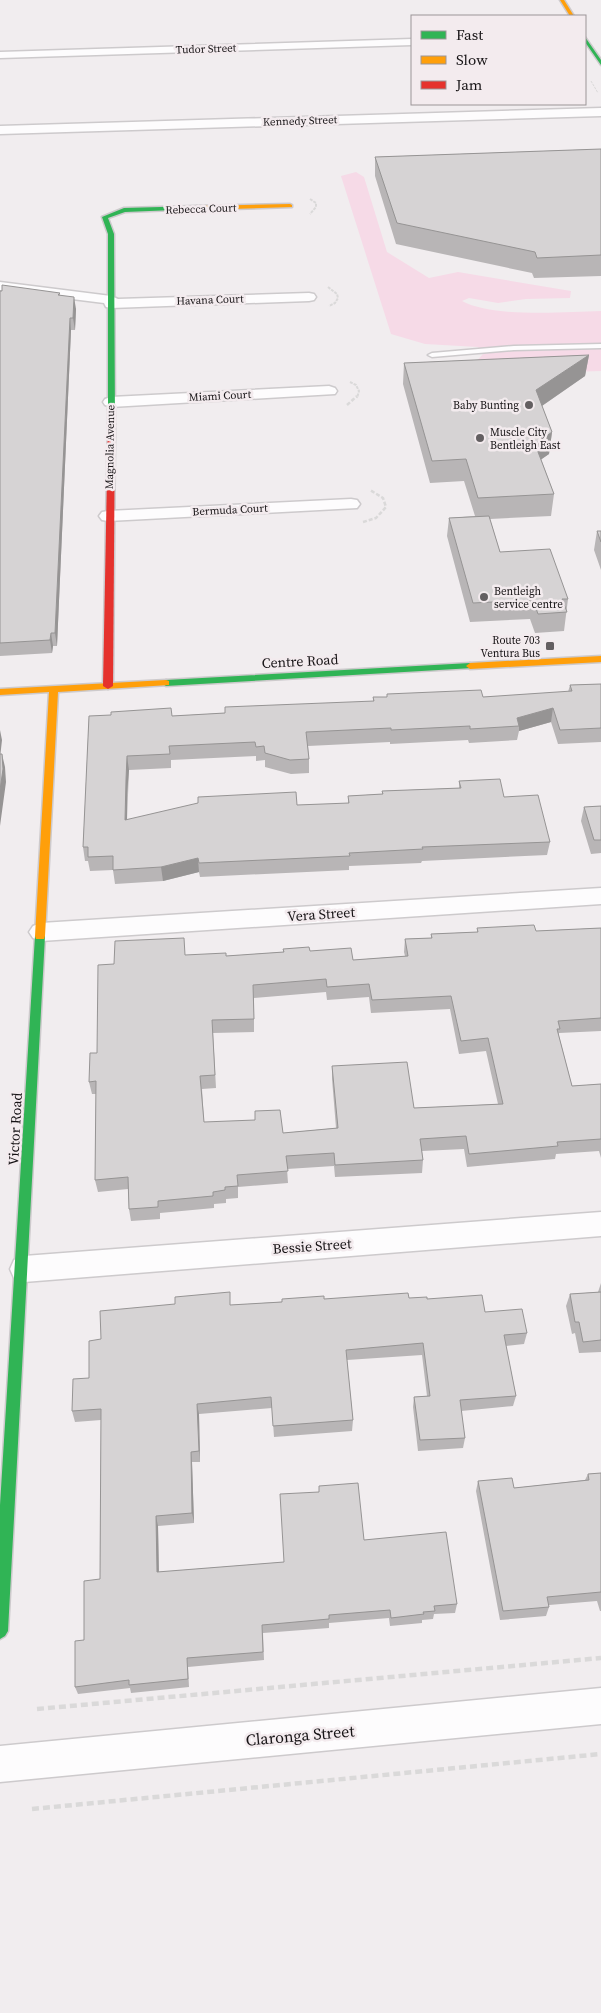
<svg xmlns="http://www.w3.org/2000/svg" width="601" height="2013" viewBox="0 0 601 2013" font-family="'Source Serif 4',serif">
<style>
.green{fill:#f6dae7}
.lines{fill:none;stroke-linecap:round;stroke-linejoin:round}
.lane-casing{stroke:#cdcacc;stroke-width:3}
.street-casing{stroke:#cdcacc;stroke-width:3}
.fast-casing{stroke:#cdcacc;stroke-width:3}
.slow-casing{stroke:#cdcacc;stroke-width:3}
.jam-casing{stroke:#cdcacc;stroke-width:3}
.path-far3{stroke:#dad9d9;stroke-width:1;stroke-dasharray:2.5 1;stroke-linecap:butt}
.path-far2{stroke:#dad9d9;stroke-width:2;stroke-dasharray:3 1;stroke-linecap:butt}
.path-far1{stroke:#dad9d9;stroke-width:2.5;stroke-dasharray:4 2;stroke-linecap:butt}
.path{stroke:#dad9d9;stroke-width:4.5;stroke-dasharray:7 4;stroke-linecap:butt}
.lane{fill:#fdfcfd;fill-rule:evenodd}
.street{fill:#fdfcfd;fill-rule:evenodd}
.fast{fill:#30b455;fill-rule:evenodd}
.slow{fill:#ff9f0a;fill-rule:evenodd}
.jam{fill:#e5322d;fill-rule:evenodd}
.wall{fill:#b8b5b6;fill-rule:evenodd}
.shaded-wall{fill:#969494}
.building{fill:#d6d3d4;stroke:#969494;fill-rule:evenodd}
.poi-dot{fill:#635f61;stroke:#f3ebee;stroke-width:2}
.labels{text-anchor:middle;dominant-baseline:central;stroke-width:5;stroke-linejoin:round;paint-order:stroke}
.far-street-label{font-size:11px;fill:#161315;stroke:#f3ebee}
.far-poi-label{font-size:11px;fill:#161315;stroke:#f3ebee;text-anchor:end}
.street-label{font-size:14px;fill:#161315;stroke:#f3ebee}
.near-street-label{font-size:16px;fill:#161315;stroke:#f3ebee}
</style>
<rect width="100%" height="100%" fill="#f1edef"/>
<!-- green -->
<path class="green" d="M356,172L364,177L387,252L429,278L458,272L571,291L570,298L526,299L498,303L469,298L462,301C493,318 565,312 601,311V371L481,375L473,365L483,354L478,347L425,344L391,334L341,176Z"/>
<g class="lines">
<!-- lane casing -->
<g class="lane-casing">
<path id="lane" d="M601,344V348L514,350L432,357L428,355L432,353L514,346Z"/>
</g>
<!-- street casing -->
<g class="street-casing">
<path id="street" d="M412,39V45L0,58V52Z
M601,108V116L0,134V126Z
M0,282L111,296L118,299L309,293L314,294L316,297L314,300L309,301L111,308L106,307L104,303L0,290Z
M329,386L335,388L337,391L335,394L111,407L105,405L103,402L105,399L111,397Z
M351,499L357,500L360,504L357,508L108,521L102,520L99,516L102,512L108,511Z
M601,888V904L41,941L33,938L29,932L33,926L41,923Z
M601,1212V1236L24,1282L14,1278L10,1269L14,1260L24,1256Z
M601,1688V1724L0,1782V1746Z"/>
</g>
<!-- fast casing -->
<g class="fast-casing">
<path id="fast" d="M585,37L601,60V65L585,42Z
M197,206L199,207V209L125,212L108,218L114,234L115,424L108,426V234L102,217L124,208Z
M470,663L474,666L473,668L166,686L161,683L166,680Z
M40,932L45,936L8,1631L5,1636L0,1639V1505L35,936Z"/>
</g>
<!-- slow casing -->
<g class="slow-casing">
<path id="slow" d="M560,0H564L574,16H570Z
M290,204L292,205V207L197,210L194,208L197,206Z
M601,656V662L470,669L466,666L470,663Z
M166,680L169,681V685L58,692L45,936L44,939H36L35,936L49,692L0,695V689Z"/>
</g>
<!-- jam casing -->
<g class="jam-casing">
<path id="jam" d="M108,422L115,424L113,686L108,689L103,686Z"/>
</g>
<!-- path-far3 -->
<path class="path-far3" d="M591,81L598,93"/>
<!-- path-far2 -->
<path class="path-far2" d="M310,199L316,203V207L310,214
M328,287L337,294L338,298L335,303L329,306
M350,382L356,385L359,391L357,398"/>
<!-- path-far1 -->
<path class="path-far1" d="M347,405L357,396
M363,522L376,518L386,507L383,498L370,490"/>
<!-- path -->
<path class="path" d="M37,1709L601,1658
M32,1809L601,1754"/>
<!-- lane -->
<use href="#lane" class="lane"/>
<!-- street -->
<use href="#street" class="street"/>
<!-- fast -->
<use href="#fast" class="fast"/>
<!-- slow -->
<use href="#slow" class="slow"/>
<!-- jam -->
<use href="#jam" class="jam"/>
</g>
<!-- wall -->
<path class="wall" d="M601,149V276L534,278L532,273L396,244L375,176V157Z
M0,291L60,293V295L76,309L75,330H71L57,646H53L52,653L0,656Z
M589,355L585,376L542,406L552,432L549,454L541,459L554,494L551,516L490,519L500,552L568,599L564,631L535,633L530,619L470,622L447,536L449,518L475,516L464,481L430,483L403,384L404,363Z
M597,531H601V570L594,550Z
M601,684V742L558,744L551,722L519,731L517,740L469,743L468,740L390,744V742L308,746L309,759V773L291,774L265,767V760L256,761V756L171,760V768L129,770L127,820L297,805L348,804V796L382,794V791L459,788V781L504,797L550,842L547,855L422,861L421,863L349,866V870L200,877L199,872L163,881L115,884L113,870L90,871L88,861H85L83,847L89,716H172L225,713L373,701V697H387V694L483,697L568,692L570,685Z
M601,806V853L591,854L581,821L584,807Z
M477,928L536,931L601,928V1031L559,1033V1036L572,1086L601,1084V1158L599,1151L556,1154L555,1159L467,1167L464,1149L422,1151L423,1160L422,1173L335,1177L334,1166L287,1169L288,1183L238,1187V1198L226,1199V1203L214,1204V1208L160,1213V1219L131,1221L129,1209L128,1189L98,1192L95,1180L96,1094H92L89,1082L97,1053L114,964L185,955L226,956L283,952V949L310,951L353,960L405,956L404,952L405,939L431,938V934L477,932ZM326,992L327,1000L369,997L371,1013L450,1009L459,1054L486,1051L498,1104L414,1108L332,1066V1079L336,1128L283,1133L204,1122L202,1089L216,1088L213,1033L254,1032V998Z
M601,1283V1352L579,1353L575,1333L572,1334L566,1306L570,1294L598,1292Z
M409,1298L427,1299L485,1312L527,1333L524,1344L506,1346L516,1396L513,1406L461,1411L465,1438L463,1448L418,1451L413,1407L414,1397L427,1396L422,1355L347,1360L353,1420L352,1431L274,1437L272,1408L199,1414L200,1462H192L194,1523L158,1526L159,1572L284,1562L364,1540L457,1604L455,1613L434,1614L433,1619L422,1620V1623L390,1626L389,1618L329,1623V1628L263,1633L264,1660L188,1667L189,1687L131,1693L130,1688L78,1694L75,1687L84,1640L100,1579L101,1420L75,1422L72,1411L89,1378L101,1339L231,1305L324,1299Z
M601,1473V1611H600L597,1601L549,1605V1607L546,1616L500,1620L476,1491L478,1481L514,1488L585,1480L588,1474Z"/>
<!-- shaded-wall -->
<path class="shaded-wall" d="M74,297L76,309L75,330L73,318Z
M70,318L71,330L57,646L55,633Z
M589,355L585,376L533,412L536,390Z
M552,432L549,454L532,466L535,444Z
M51,633L53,646L52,653L50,640Z
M553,708L551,722L519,731V726L517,718Z
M0,730L2,740L0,758Z
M2,754L5,767L6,782L0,826V790Z
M127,756L129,770L127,794V834L125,820L126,780Z
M198,858L199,872L163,881L161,867Z
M197,1404L199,1414L200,1462L199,1451Z
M191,1452L192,1462L194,1523L192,1513Z
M156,1516L158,1526L159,1581L157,1572Z"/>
<!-- building -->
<path class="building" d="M601,149V255L537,258L535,252L397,223L375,157Z
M2,285L60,293L58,295L74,297L73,318H70L55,633H51L50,640L0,643V291H2Z
M589,355L536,390L552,432L535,444L554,494L478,498L466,459L432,461L404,363Z
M489,516L500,552L550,549L568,599H562L567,612L538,614L533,600L473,603L449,518Z
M597,531H601V542Z
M601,684V728L560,730L553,708L517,718L519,726L470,729V726L391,730V728L306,732L309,759L290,760L265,753L264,746L256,747L255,742L169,746L170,754L127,756L126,780L125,820L198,803V797L296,792L297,805L349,803L348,796L383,794L382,791L461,788L459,781L500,779L504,797L538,795L550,842L422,847L423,849L349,853L350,856L199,863L198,858L161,867L113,870V856L88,857V847H83L89,716L111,715V712L171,708L172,716L225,713V707L374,701L373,697H387V694L481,690L483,697L572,691L570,685Z
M0,754H2L3,769L0,790Z
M601,806V840H594L584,807Z
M534,925L536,931L601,928V1018L558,1021L560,1029H557L572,1086L601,1084V1139L557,1142L558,1146L469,1154L466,1136L420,1139L423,1160L335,1165L334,1153L286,1156L288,1171L237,1175L238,1186L225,1187V1190L213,1192V1196L158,1201V1207L129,1209L128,1177L95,1180L96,1081L89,1082L90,1053H97L98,965L114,964L115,941L184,938L185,955L226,953V956L284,952L283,949L309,947L310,951L351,948L353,960L408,956L405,939L432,938L431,934L478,932L477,928ZM326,979L327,987L369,984L372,1000L451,996L461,1041L488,1038L503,1104L414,1108L407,1062L332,1066L338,1128L283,1133L280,1110L255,1111V1120L204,1122L200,1076L215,1075L212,1020L254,1019L253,985Z
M230,1292V1305L282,1302V1299L324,1296V1299L408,1293L409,1298L427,1297V1299L482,1295L485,1312L522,1309L527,1333L504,1335L516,1396L460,1400L465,1438L420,1440L414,1397L430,1396L423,1343L346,1350L353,1420L273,1426L271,1397L197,1404L199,1451L191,1452L192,1513L156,1516L157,1572L284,1562L280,1494L319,1492V1486L358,1483L364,1540L446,1532L457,1604L434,1606L435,1611L423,1612L424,1614L391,1618L390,1610L329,1615V1619L262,1625L263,1652L187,1658L188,1679L129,1685V1680L75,1687V1641L84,1640V1581L100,1579L101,1409L72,1411L73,1379L89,1378V1341L101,1339L100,1311L175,1304V1297Z
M601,1292V1340L583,1342L579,1322H575L570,1294Z
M601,1473V1592L547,1597L549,1607L503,1611L478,1481L512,1478L514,1488L589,1480L588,1474Z"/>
<!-- markers -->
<g class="poi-dot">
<circle cx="529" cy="405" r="5"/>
<circle cx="480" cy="438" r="5"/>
<circle cx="484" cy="597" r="5"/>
<rect x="545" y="641" width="10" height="10" rx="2.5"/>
</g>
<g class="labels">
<!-- far-street labels -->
<g class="far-street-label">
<text transform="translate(206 49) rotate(-2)">Tudor Street</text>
<text transform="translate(300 121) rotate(-2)">Kennedy Street</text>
<text transform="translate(201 209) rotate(-2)">Rebecca Court</text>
<text transform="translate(210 300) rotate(-2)">Havana Court</text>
<text transform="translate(220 396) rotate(-3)">Miami Court</text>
<text transform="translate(110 447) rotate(-89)">Magnolia Avenue</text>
<text transform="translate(230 510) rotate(-3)">Bermuda Court</text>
</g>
<!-- far-poi labels -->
<g class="far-poi-label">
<text x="519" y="405">Baby Bunting</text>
<text x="490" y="432" text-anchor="start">Muscle City<tspan x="490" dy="13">Bentleigh East</tspan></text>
<text x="494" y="591" text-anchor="start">Bentleigh<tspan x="494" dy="13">service centre</tspan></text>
<text x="540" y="640">Route 703<tspan x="540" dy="13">Ventura Bus</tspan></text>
</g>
<!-- street labels -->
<g class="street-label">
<text transform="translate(300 661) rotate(-3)">Centre Road</text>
<text transform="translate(321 914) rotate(-4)">Vera Street</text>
<text transform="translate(15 1129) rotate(-87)">Victor Road</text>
<text transform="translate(312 1246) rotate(-4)">Bessie Street</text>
</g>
<!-- near-street labels -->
<g class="near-street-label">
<text transform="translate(300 1735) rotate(-5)">Claronga Street</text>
</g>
</g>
<!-- legend -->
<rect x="411" y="15" width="175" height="90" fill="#f3ebee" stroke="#9b9597"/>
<rect x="421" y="31" width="25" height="8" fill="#30b455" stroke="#9b9597"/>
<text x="456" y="40" font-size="15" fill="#161315">Fast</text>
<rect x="421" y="56" width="25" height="8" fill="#ff9f0a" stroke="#9b9597"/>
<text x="456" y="65" font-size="15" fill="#161315">Slow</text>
<rect x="421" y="81" width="25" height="8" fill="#e5322d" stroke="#9b9597"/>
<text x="456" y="90" font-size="15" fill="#161315">Jam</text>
</svg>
